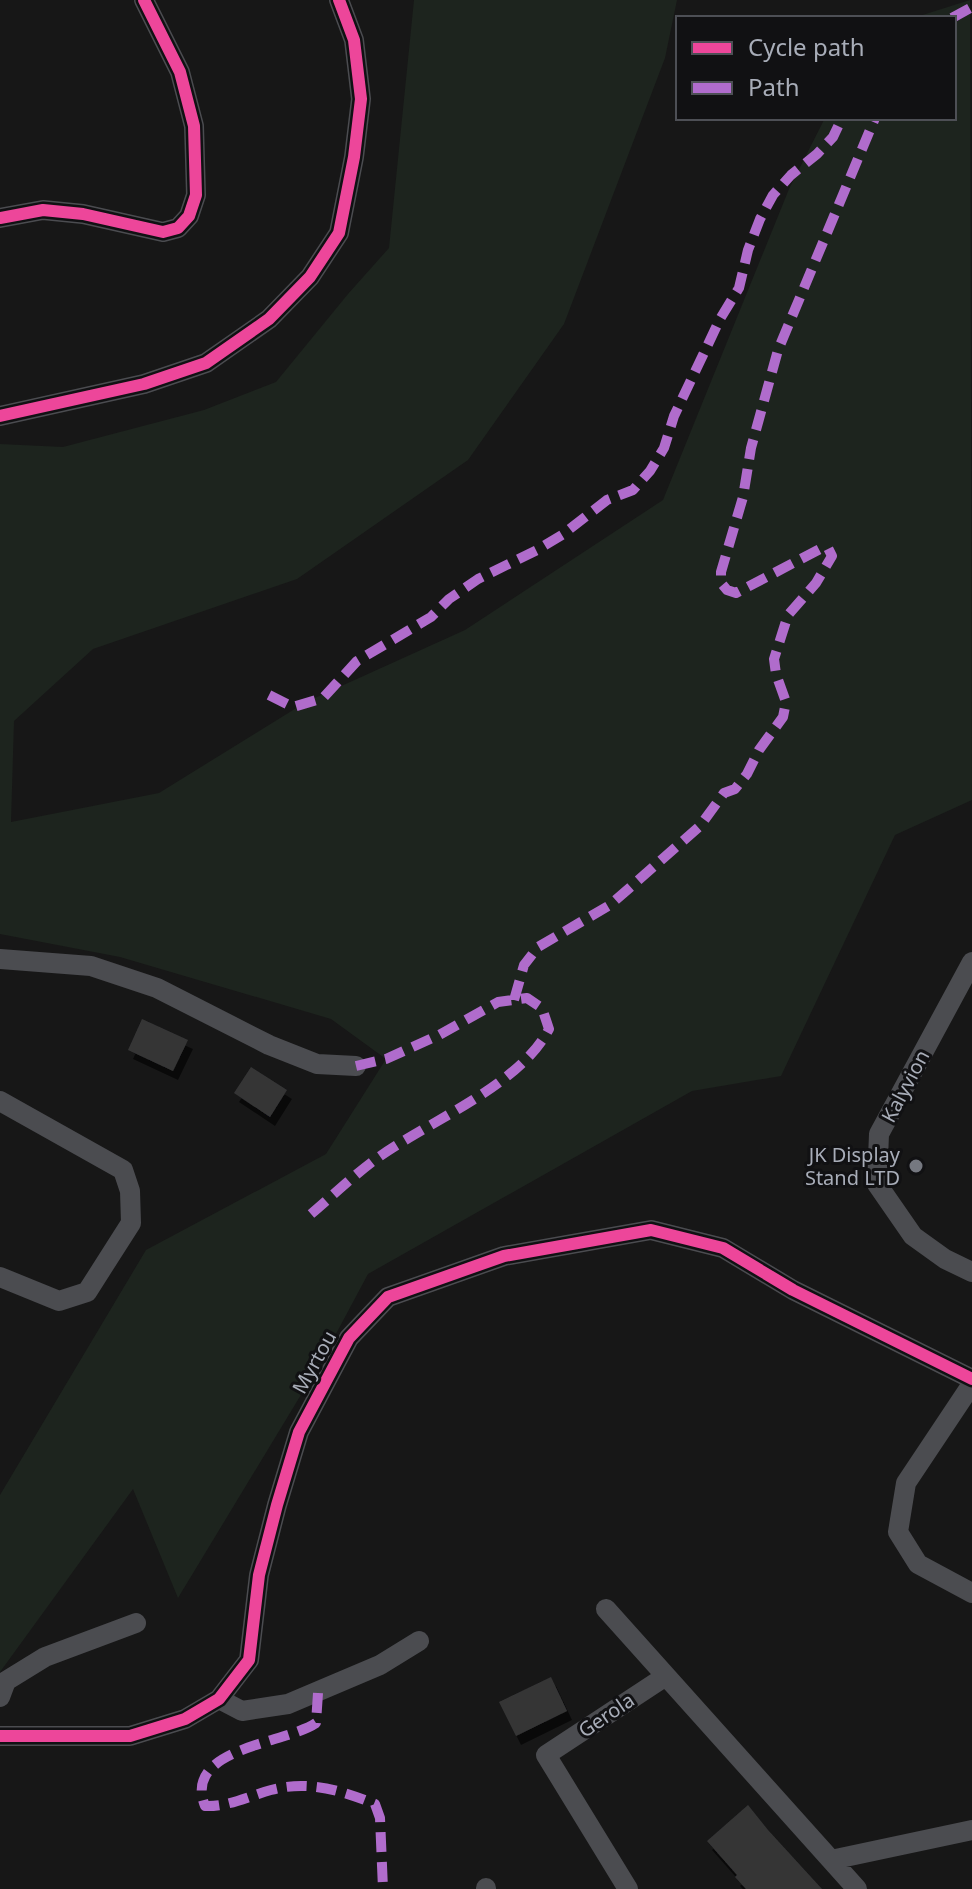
<svg xmlns="http://www.w3.org/2000/svg" width="972" height="1889" viewBox="0 0 972 1889" font-family="'Noto Sans',sans-serif">
<style>
.green{fill:#1d241e}
.building{fill:#353536;filter:url(#shadow)}
.lines{fill:none;stroke-linecap:round;stroke-linejoin:round}
.minor{stroke:#4b4c50;stroke-width:20}
.quiet{stroke:#b06ccc;stroke-width:10;stroke-dasharray:20 10;stroke-linecap:butt}
.cycleway-casing{stroke:#111113;stroke-width:17}
.cycleway{stroke:#ed469a;stroke-width:12}
.poi-dot{fill:#757880;stroke:#111113;stroke-width:3}
.labels{text-anchor:middle;dominant-baseline:central;stroke-width:6;stroke-linejoin:round;paint-order:stroke}
.street-label{font-size:20px;fill:#a8adb8;stroke:#111113}
.poi-label{font-size:20px;fill:#a8adb8;stroke:#111113;text-anchor:end}
</style>
<defs>
<filter id="shadow"><feDropShadow dx="5" dy="9" stdDeviation="0" flood-color="#0009"/></filter>
</defs>
<rect width="100%" height="100%" fill="#171717"/>
<!-- green -->
<path class="green" d="M414,0H677L665,58L564,324L468,460L297,579L93,649L14,721L11,822L159,793L306,702L465,630L663,500L789,189L825,118H954V18H913L970,0L972,800L895,835L781,1076L692,1091L368,1274L322,1360L178,1598L133,1489L0,1672V1495L146,1250L326,1154L386,1059L331,1019L120,957L0,934V444L63,447L204,410L276,382L348,294L389,248Z"/>
<!-- building -->
<path class="building" d="M142,1019L188,1040L173,1071L128,1050Z
M251,1067L287,1090L270,1117L234,1093Z
M551,1677L567,1711L516,1736L499,1702Z
M748,1805L768,1830L822,1889H746L735,1877L737,1875L707,1841Z"/>
<g class="lines">
<!-- minor -->
<path class="minor" d="M0,218L43,210L83,214L163,232L178,228L189,216L196,195L194,126L180,72L144,0
M0,416L144,384L206,363L269,319L310,277L339,233L354,157L361,99L354,40L339,0
M0,959L91,966L157,988L269,1045L317,1064L356,1066
M972,962L879,1134L877,1184L913,1236L945,1259L972,1272
M0,1101L123,1170L130,1191L131,1223L87,1292L59,1301L0,1277
M972,1384L906,1483L898,1532L918,1564L972,1593
M606,1609L857,1889
M0,1697L6,1681L45,1657L136,1623
M219,1699L242,1711L288,1704L380,1665L419,1641
M0,1736H130L185,1719L219,1699L249,1660L259,1575L277,1505L299,1432L349,1338L388,1297L504,1256L651,1230L723,1248L793,1290L972,1379
M831,1860L972,1830
M486,1888V1889
M628,1889L546,1755L666,1676"/>
<!-- quiet -->
<path class="quiet" d="M952,18L972,7
M269,695L293,707L323,698L357,661L431,617L449,599L478,579L537,550L562,535L607,500L633,490L650,471L664,448L674,416L720,319L739,288L748,250L760,219L773,195L791,175L817,154L833,137L842,118
M514,1000L524,965L538,947L610,905L700,826L724,793L735,789L747,774L759,750L783,717L786,702L776,674L774,659L788,615L816,583L832,556L828,548L820,549L736,593L727,590L721,583V572L743,497L751,448L778,350L875,118
M311,1214C331,1197 351,1178 372,1162C425,1122 518,1088 549,1029L542,1008L527,998L498,1002L439,1035L386,1059L356,1066
M318,1693L316,1723C285,1744 182,1748 205,1806C228,1807 249,1796 271,1790C308,1780 340,1790 375,1804L380,1818L383,1889"/>
<!-- cycleway casing -->
<g class="cycleway-casing">
<path id="cycleway" d="M0,218L43,210L83,214L163,232L178,228L189,216L196,195L194,126L180,72L144,0
M0,416L144,384L206,363L269,319L310,277L339,233L354,157L361,99L354,40L339,0
M0,1736H130L185,1719L219,1699L249,1660L259,1575L277,1505L299,1432L349,1338L388,1297L504,1256L651,1230L723,1248L793,1290L972,1379"/>
</g>
<!-- cycleway -->
<use href="#cycleway" class="cycleway"/>
</g>
<!-- markers -->
<circle class="poi-dot" cx="916" cy="1166" r="8"/>
<g class="labels">
<!-- street labels -->
<g class="street-label">
<text transform="translate(905 1086) rotate(-62)">Kalyvion</text>
<text transform="translate(314 1362) rotate(-61)">Myrtou</text>
<text transform="translate(606 1715) rotate(-34)">Gerola</text>
</g>
<!-- poi labels -->
<g class="poi-label">
<text x="900" y="1154">JK Display<tspan x="900" dy="23">Stand LTD</tspan></text>
</g>
</g>
<!-- legend -->
<rect x="676" y="16" width="280" height="104" fill="#111113" stroke="#4d4f55" stroke-width="2"/>
<rect x="692" y="42" width="40" height="12" fill="#ed469a" stroke="#4d4f55" stroke-width="2"/>
<text x="748" y="56" font-size="24" fill="#a8adb8">Cycle path</text>
<rect x="692" y="82" width="40" height="12" fill="#b06ccc" stroke="#4d4f55" stroke-width="2"/>
<text x="748" y="96" font-size="24" fill="#a8adb8">Path</text>
</svg>
